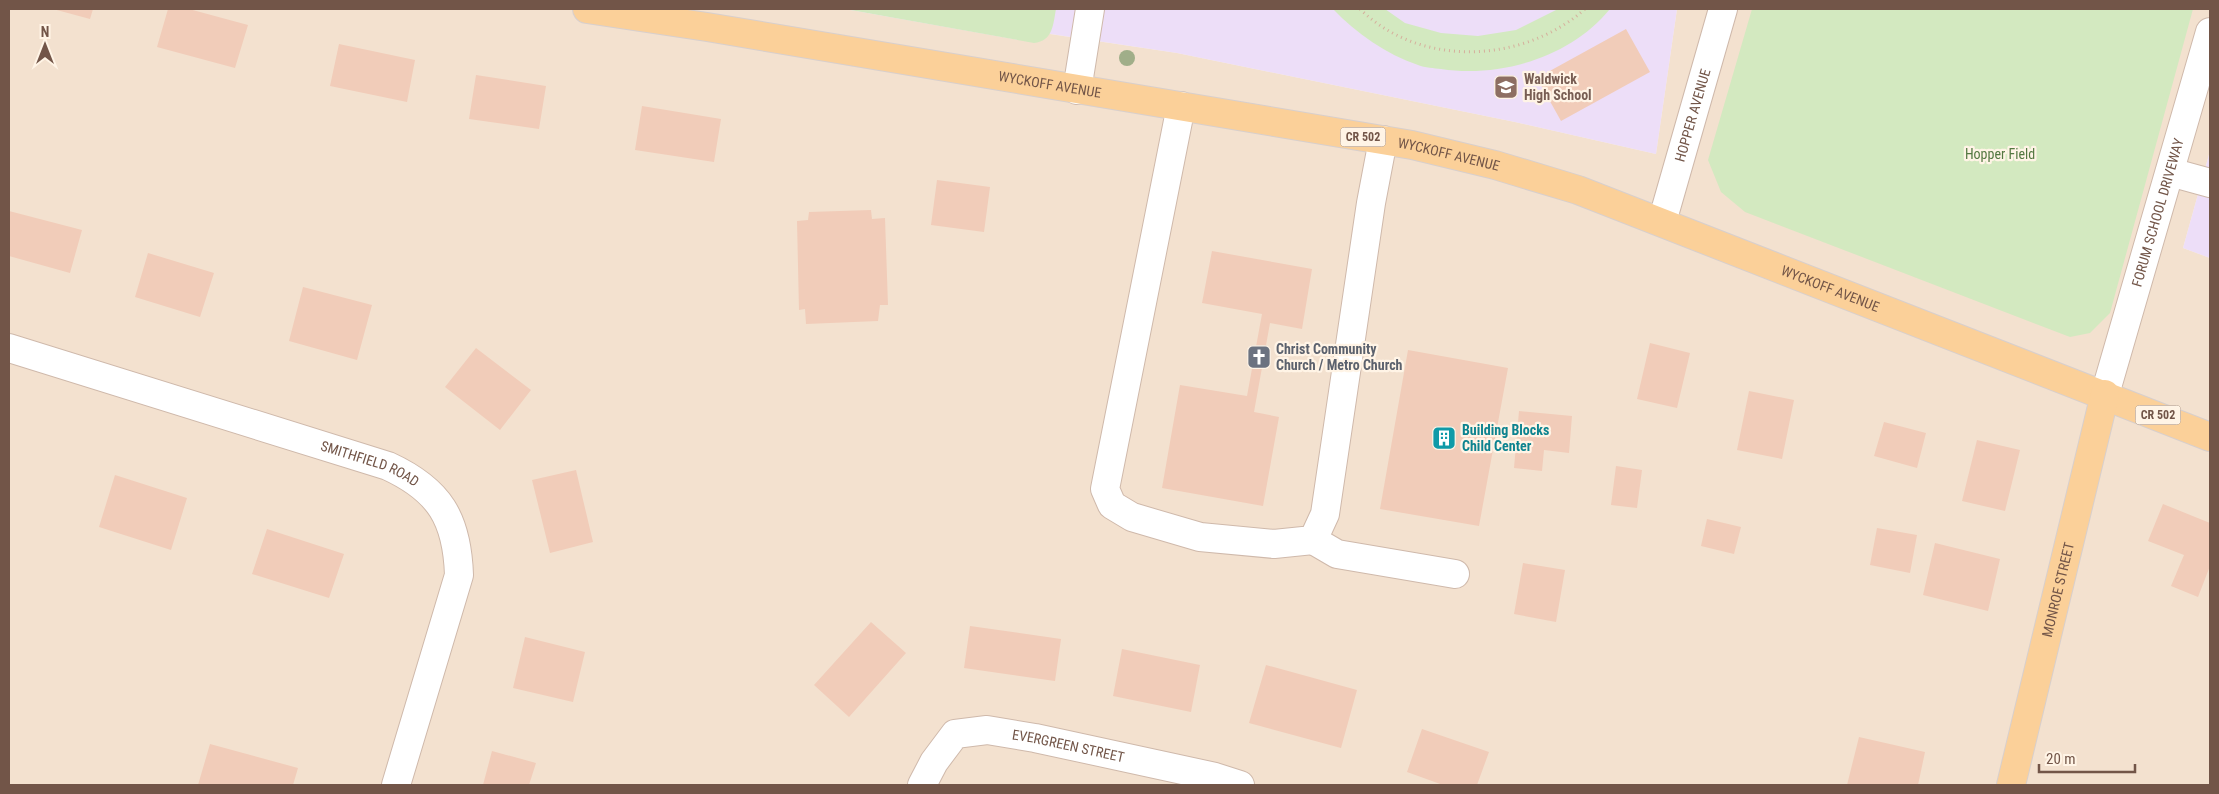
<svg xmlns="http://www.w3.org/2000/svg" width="2219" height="794" viewBox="0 0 2219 794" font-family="'Roboto Condensed',sans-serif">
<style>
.residential{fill:#f3e1cf}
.education{fill:#eddef8}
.green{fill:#d3e9c0}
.building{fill:#f1ccb9}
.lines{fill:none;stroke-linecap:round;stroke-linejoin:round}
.minor-casing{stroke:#cfb9ab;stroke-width:30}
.major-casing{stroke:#d8cfcc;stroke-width:30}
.path{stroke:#d5af9c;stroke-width:3;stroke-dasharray:1 4;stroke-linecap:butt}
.minor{stroke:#fff;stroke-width:28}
.major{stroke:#fbd099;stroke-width:28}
.tree{fill:#a0ae89}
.labels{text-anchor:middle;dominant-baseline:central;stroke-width:4.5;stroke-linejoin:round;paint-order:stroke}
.shield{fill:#fff4e6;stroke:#9c8577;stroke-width:1}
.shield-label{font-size:12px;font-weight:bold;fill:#725548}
.education-label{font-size:14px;font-weight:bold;fill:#785e54;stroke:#fff4e6;text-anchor:start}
.street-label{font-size:14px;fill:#725548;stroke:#fff4e6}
.park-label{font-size:14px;fill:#547841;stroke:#fff4e6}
.worship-label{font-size:14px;font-weight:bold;fill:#5b616d;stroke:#fff4e6;text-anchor:start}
.culture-label{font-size:14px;font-weight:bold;fill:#0d838f;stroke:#fff4e6;text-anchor:start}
</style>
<rect width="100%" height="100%" fill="#fcf0e1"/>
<!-- residential -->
<path class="residential" d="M9,9H845L1020,40L1043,33L1177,53L1515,122L1656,154L1677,9H2210V151L2183,248L2210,258V785H9Z"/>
<!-- education -->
<path class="education" d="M845,9H1677L1656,154L1515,122L1177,53L1044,33L1020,40Z
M2210,151V258L2183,248Z"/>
<!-- green -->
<path class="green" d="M845,9H1056C1053,25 1053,41 1034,43Z
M1333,9H1385L1405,23L1441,33L1478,36L1516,30L1558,9H1610C1571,57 1501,78 1441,69C1434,68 1425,68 1418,65C1386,54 1357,34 1333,9Z
M1752,9H2193L2110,313L2090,333L2070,337L1745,212L1721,192L1708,160Z"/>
<!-- building -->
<path class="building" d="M53,9H93L90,19Z
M168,9H189L248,25L235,68L157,47Z
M1626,29L1650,72L1561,121L1537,78Z
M339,44L415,60L407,102L330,86Z
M476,75L546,86L539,129L469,119Z
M642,106L721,119L714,162L635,150Z
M937,180L990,187L984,232L931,225Z
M871,210L872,219L885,218L888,305H880L878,321L806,324L805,309L799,310L797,221L808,220L809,212Z
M9,211L82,230L70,273L9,256Z
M1212,251L1312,269L1302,329L1270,323L1254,412L1279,417L1263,506L1162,488L1180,385L1247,396L1262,314L1202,303Z
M148,253L214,273L200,317L135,297Z
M303,287L372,305L357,360L289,341Z
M1650,343L1690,353L1677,408L1637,399Z
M476,348L531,390L500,430L445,387Z
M1408,350L1508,368L1479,526L1380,509Z
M1749,391L1794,400L1782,459L1737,450Z
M1519,411L1572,416L1569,453L1544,450L1542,471L1514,468Z
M1884,422L1926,433L1917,468L1874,456Z
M1977,440L2020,450L2005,511L1962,501Z
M1616,466L1642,470L1637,508L1611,505Z
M576,470L593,542L550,553L532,480Z
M115,475L187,498L171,550L99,527Z
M2163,504L2210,523V566L2198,597L2171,586L2184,555L2148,541Z
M1707,519L1741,527L1734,554L1701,546Z
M1877,528L1917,535L1910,573L1870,565Z
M267,529L344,554L329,598L252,574Z
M1935,543L2000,559L1988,611L1923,595Z
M1523,563L1565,570L1556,622L1514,614Z
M871,622L906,653L849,717L814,685Z
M970,626L1061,639L1055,681L964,668Z
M525,637L585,652L573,702L513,688Z
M1122,649L1200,665L1191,712L1113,696Z
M1266,665L1357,690L1341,748L1249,723Z
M1422,729L1489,752L1477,785H1443L1407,772Z
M1859,737L1925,752L1918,785H1847Z
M210,744L298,768L293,785H198Z
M492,751L536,763L529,785H483Z"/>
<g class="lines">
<!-- minor casing -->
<g class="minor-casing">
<g id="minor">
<path d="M1077,90L1090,9"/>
<path d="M1181,106L1105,489L1112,505L1132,517L1200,537L1274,544L1313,540L1325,514L1371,203L1383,140"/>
<path d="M2170,172L2210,183"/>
<path id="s1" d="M1662,222L1723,9"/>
<path id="s2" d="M9,348L388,466C440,490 457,519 459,575L396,785"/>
<path id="s3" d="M2105,394L2210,32"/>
<path d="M1313,540L1337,554L1455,574"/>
<path id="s4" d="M922,785L934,762L955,734L987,730L1035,738L1215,777L1240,785"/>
</g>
</g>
<!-- major casing -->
<g class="major-casing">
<g id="major">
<path id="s5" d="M587,9L707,27L1412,145L1495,165L1578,190L2210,437"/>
<path id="s6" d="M2011,785L2105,394"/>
</g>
</g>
<!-- path -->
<path class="path" d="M1360,9C1421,69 1524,63 1585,9"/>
<!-- minor -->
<use href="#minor" class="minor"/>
<!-- major -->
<use href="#major" class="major"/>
</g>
<!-- trees -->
<circle class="tree" cx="1127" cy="58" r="8"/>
<!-- icons -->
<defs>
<g id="school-square" transform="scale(1.25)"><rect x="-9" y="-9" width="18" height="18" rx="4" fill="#8d6e63" stroke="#fff4e6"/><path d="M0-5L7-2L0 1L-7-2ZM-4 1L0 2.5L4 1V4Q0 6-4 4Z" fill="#fff"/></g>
<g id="church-square" transform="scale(1.25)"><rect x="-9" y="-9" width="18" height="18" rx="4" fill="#6b7280" stroke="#fff4e6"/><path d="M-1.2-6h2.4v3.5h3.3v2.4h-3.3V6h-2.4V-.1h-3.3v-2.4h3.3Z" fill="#fff"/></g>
<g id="building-square" transform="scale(1.25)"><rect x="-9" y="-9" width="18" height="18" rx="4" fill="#0f9aa8" stroke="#fff4e6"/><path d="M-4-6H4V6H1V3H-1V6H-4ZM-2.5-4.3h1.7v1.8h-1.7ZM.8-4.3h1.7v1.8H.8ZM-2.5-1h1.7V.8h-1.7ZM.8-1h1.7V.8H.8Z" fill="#fff"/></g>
</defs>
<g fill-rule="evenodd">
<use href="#school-square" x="1506" y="87"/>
<use href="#church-square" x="1259" y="357"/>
<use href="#building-square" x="1444" y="438"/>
</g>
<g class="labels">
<!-- shield labels -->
<g class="shield">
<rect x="1340.5" y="127.5" width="45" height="19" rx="4"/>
<rect x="2135.5" y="405.5" width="45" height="19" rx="4"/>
</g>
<g class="shield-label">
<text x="1363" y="137">CR 502</text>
<text x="2158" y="415">CR 502</text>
</g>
<!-- education labels -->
<g class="education-label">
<text x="1524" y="79">Waldwick<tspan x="1524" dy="16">High School</tspan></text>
</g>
<!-- street labels -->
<g class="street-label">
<text stroke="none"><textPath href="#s5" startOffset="469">WYCKOFF AVENUE</textPath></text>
<text stroke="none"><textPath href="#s1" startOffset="111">HOPPER AVENUE</textPath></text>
<text stroke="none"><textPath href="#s5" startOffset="874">WYCKOFF AVENUE</textPath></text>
<text stroke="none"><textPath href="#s3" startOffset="189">FORUM SCHOOL DRIVEWAY</textPath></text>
<text stroke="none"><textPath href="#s5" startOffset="1279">WYCKOFF AVENUE</textPath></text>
<text stroke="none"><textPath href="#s2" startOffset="379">SMITHFIELD ROAD</textPath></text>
<text stroke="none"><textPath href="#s6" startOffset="201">MONROE STREET</textPath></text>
<text stroke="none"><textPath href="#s4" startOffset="176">EVERGREEN STREET</textPath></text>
</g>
<!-- park labels -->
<g class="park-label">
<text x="2000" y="154">Hopper Field</text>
</g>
<!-- worship labels -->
<g class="worship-label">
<text x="1276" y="349">Christ Community<tspan x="1276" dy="16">Church / Metro Church</tspan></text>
</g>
<!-- culture labels -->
<g class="culture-label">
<text x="1462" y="430">Building Blocks<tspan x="1462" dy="16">Child Center</tspan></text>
</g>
</g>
<!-- border -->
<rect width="2219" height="794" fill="none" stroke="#725548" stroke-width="20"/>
<!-- north arrow -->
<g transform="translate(45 45)" stroke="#fff4e6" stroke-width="4" paint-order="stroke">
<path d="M0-4L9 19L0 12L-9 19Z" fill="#725548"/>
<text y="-8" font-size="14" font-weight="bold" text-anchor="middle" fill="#725548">N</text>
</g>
<!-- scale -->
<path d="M2039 764v8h96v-8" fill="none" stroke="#725548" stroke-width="2.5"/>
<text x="2046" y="764" font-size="15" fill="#725548" stroke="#fff4e6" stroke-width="4" paint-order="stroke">20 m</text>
</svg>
